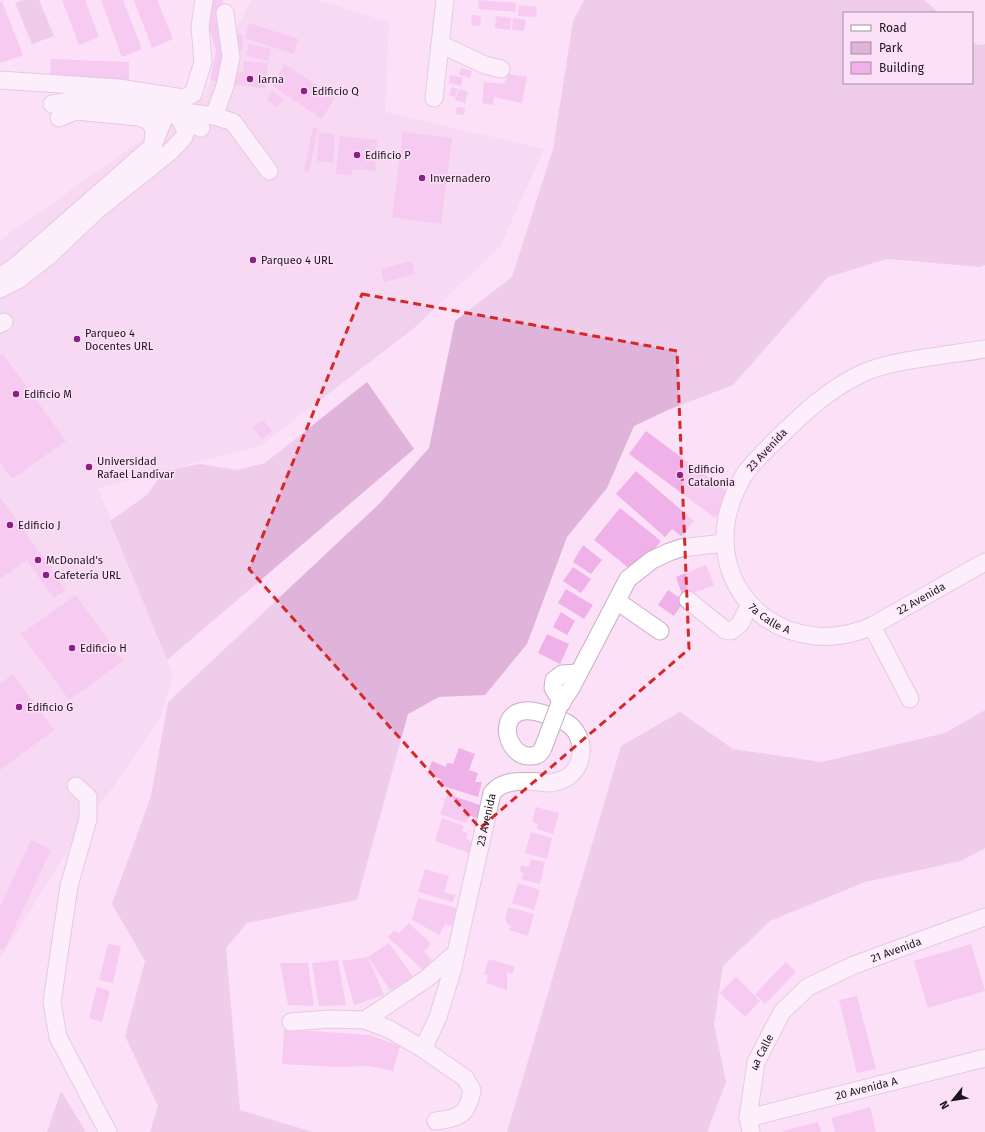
<svg xmlns="http://www.w3.org/2000/svg" width="985" height="1132" viewBox="0 0 985 1132" font-family="'Fira Sans',sans-serif">
<style>
.built{fill:#f1d0ed}
.green{fill:#e0b3da}
.building{fill:#f0b0e8}
.lines{fill:none;stroke-linecap:round;stroke-linejoin:round}
.minor-casing{stroke:#c8aec5;stroke-width:19}
.minor{stroke:#fff;stroke-width:17}
.minor-bridge-casing{stroke:#c8aec5;stroke-width:19;stroke-linecap:butt}
.minor-bridge{stroke:#fff;stroke-width:17}
.marked{fill:none;stroke:#d62828;stroke-width:3;stroke-dasharray:8 5;stroke-linejoin:round}
.poi-dot{fill:#8a1f84;stroke:#fce0f8;stroke-width:1.5}
.labels{text-anchor:middle;dominant-baseline:central;stroke-width:3;stroke-linejoin:round;paint-order:stroke}
.poi-label{font-size:11px;fill:#1e141c;stroke:#fce0f8;text-anchor:start}
.street-label{font-size:11px;fill:#1e141c;stroke:#fce0f8}
</style>
<rect width="100%" height="100%" fill="#fce0f8"/>
<!-- built -->
<path class="built" d="M251,0H317L389,22L385,112L544,149L500,247L413,329L260,446L98,488L173,675L159,721L106,797L85,823L0,959V240L203,97Z"/>
<!-- green -->
<path class="green" d="M23,0H39L54,36L32,44L15,3Z
M584,0H924L939,13H844V83H972V41L977,45L985,44V265L980,267L887,259L828,277L733,385L668,410L634,426L607,488L567,537L527,644L485,695L439,697L408,714L357,900L247,923L226,948L240,1110L313,1132H150L158,1106L125,1036L145,961L112,904L151,796L168,702L379,504L429,448L455,321L512,277L553,149L573,21Z
M367,382L414,449L167,660L110,521L148,494L163,471L200,464L238,470L265,463Z
M985,710V848L961,861L865,882L770,921L723,966L714,1024L726,1082L707,1132H507L621,746L680,712L733,749L822,762L945,733Z
M61,1091L86,1132H47Z"/>
<!-- building -->
<path class="building" d="M62,0H85L99,37L79,45Z
M101,0H123L142,49L122,57Z
M134,0H157L173,39L152,48Z
M212,0H223L221,24L228,49L221,82L210,80L216,50L209,28Z
M479,0L516,3L515,12L478,9Z
M2,1L23,55L0,63V2Z
M519,5L537,7L536,17L518,16Z
M472,15L481,16L480,26L471,25Z
M496,16L511,18L510,30L495,28Z
M513,18L526,20L524,31L512,30Z
M249,23L298,39L294,54L245,38Z
M235,34L243,35L242,50H234Z
M249,44L271,49L268,61L246,56Z
M51,59L129,62V81L50,78Z
M244,61L268,63L265,89L233,84L234,73L243,72Z
M284,64L335,97L322,119L273,86Z
M461,68L472,71L470,78L459,75Z
M509,74L527,77L522,103L494,97L493,105L482,103L484,82L504,84Z
M450,75L463,77L461,86L449,83Z
M452,87L458,89L455,97L449,95Z
M459,89L468,92L465,103L455,100Z
M272,91L283,99L277,107L267,100Z
M457,107L465,108L464,115L456,114Z
M313,127L318,128L309,172L304,171Z
M403,132L452,138L441,224L392,217Z
M319,133L335,134L333,163L317,161Z
M340,136L377,140L375,171L352,169V175L336,174Z
M412,261L415,274L384,282L381,269Z
M3,354L66,441L12,479L0,462V356Z
M263,420L272,431L262,439L253,428Z
M646,431L732,495L715,518L629,454Z
M636,471L694,521L681,536L672,529L665,537L616,494Z
M0,497L39,552L0,579Z
M620,508L661,541L635,573L594,540Z
M583,545L602,560L591,574L573,562Z
M40,552L66,590L54,598L27,561Z
M706,565L714,585L683,597L676,577Z
M573,567L591,579L581,593L563,581Z
M566,589L593,605L584,619L558,603Z
M668,590L684,601L674,616L658,605Z
M76,595L123,661L69,700L21,634Z
M561,612L575,621L567,635L553,627Z
M547,634L569,644L560,664L538,653Z
M13,674L54,730L0,770V684Z
M459,748L475,754L469,770L478,773L475,782H482L478,797L440,785L441,779L427,774L432,761L446,767L447,763L453,764Z
M447,794L483,806L479,819L471,816L466,823L440,814Z
M536,807L559,813L553,834L537,829L538,824L532,822Z
M442,818L464,826L462,831L468,833L466,839L477,843L473,854L435,841Z
M531,832L552,838L547,859L525,853Z
M31,840L51,850L4,950L0,948V907Z
M531,859L545,862L540,884L521,879L524,873L520,872L521,865L529,867Z
M425,869L449,876L444,892L455,895L453,902L418,892Z
M518,883L540,890L534,910L512,903Z
M418,898L457,908L452,926L445,924L439,935L412,920Z
M508,907L534,914L528,936L509,930L512,926L507,924L505,918Z
M409,923L431,944L424,952L432,960L423,970L388,937L394,931L399,933Z
M389,943L413,977L390,990L368,957Z
M108,944L121,946L113,983L99,980Z
M971,944L985,991L928,1008L914,961Z
M368,957L384,995L354,1005L342,961Z
M489,959L515,967L512,974L507,972V990L486,983L488,975L484,974Z
M338,960L346,1005L319,1006L312,963Z
M786,962L796,972L765,1004L755,994Z
M280,963H308L314,1006L288,1005Z
M736,977L760,1001L745,1017L720,993Z
M97,987L110,991L102,1022L89,1018Z
M857,996L876,1069L857,1073L839,1000Z
M284,1029L370,1035L400,1046L393,1071L369,1066L336,1067L282,1064Z
M870,1107L876,1132H835L831,1118Z
M818,1122L821,1132H784L783,1131Z"/>
<g class="lines">
<!-- minor casing -->
<g class="minor-casing">
<g id="minor">
<path d="M440,44L485,65L501,69"/>
<path d="M0,80L119,88L183,98L193,94L203,62L200,26L204,0"/>
<path d="M434,98L445,0"/>
<path d="M52,104L77,100H96L214,116L233,122L269,171"/>
<path d="M176,116L201,128"/>
<path d="M214,116L225,86L231,57L225,13"/>
<path d="M59,118L76,111L139,117L149,121L154,128L153,144"/>
<path d="M0,277L17,265L153,146L167,110"/>
<path d="M0,289L18,280L50,255L97,210L171,151L184,137L186,130L179,118"/>
<path d="M0,324L4,322"/>
<path id="s1" d="M985,349C950,355 895,359 863,373C828,389 800,416 773,443C763,453 752,463 744,475C737,487 730,503 727,517C711,603 794,661 872,626L985,562"/>
<path d="M688,600L725,630L731,631L740,624L750,604"/>
<path d="M617,601L660,631"/>
<path d="M872,626L910,699"/>
<path d="M562,703L553,688L554,680L562,674L578,673"/>
<path d="M559,706L571,688L628,579L652,560L669,552L681,548L724,543"/>
<path d="M76,786L88,797V819L69,886L52,1002L58,1037L108,1132"/>
<path d="M365,1020L389,1029L423,1049L465,1078L472,1090C468,1115 459,1118 436,1121"/>
<path id="s2" d="M291,1022L329,1019L365,1020L426,979L456,953L492,793C504,779 522,781 540,782C545,783 550,784 555,782C559,781 565,779 569,776C586,763 585,735 567,723C562,720 553,718 547,715C492,694 502,758 531,756C537,756 541,753 543,748"/>
<path d="M423,1049L438,1017L453,968L456,953"/>
<path id="s3" d="M748,1118L985,1058"/>
<path id="s4" d="M751,1132L748,1118L756,1062L782,1012L808,987L854,965L985,917"/>
</g>
</g>
<!-- minor -->
<use href="#minor" class="minor"/>
<!-- minor-bridge casing -->
<g class="minor-bridge-casing">
<path id="minor-bridge" d="M543,748L559,706"/>
</g>
<!-- minor-bridge -->
<use href="#minor-bridge" class="minor-bridge"/>
</g>
<!-- marked area -->
<path d="M0 0H985V1132H0ZM362,294L677,351L689,649L480,828L249,569Z" fill="#fce0f8" fill-opacity=".55" fill-rule="evenodd"/>
<path class="marked" d="M362,294L677,351L689,649L480,828L249,569Z"/>
<!-- markers -->
<g class="poi-dot">
<circle cx="250" cy="79" r="4"/>
<circle cx="304" cy="91" r="4"/>
<circle cx="357" cy="155" r="4"/>
<circle cx="422" cy="178" r="4"/>
<circle cx="253" cy="260" r="4"/>
<circle cx="77" cy="339" r="4"/>
<circle cx="16" cy="394" r="4"/>
<circle cx="89" cy="467" r="4"/>
<circle cx="680" cy="475" r="4"/>
<circle cx="10" cy="525" r="4"/>
<circle cx="38" cy="560" r="4"/>
<circle cx="46" cy="575" r="4"/>
<circle cx="72" cy="648" r="4"/>
<circle cx="19" cy="707" r="4"/>
</g>
<g class="labels">
<!-- poi labels -->
<g class="poi-label">
<text x="258" y="79">Iarna</text>
<text x="312" y="91">Edificio Q</text>
<text x="365" y="155">Edificio P</text>
<text x="430" y="178">Invernadero</text>
<text x="261" y="260">Parqueo 4 URL</text>
<text x="85" y="333">Parqueo 4<tspan x="85" dy="13">Docentes URL</tspan></text>
<text x="24" y="394">Edificio M</text>
<text x="97" y="461">Universidad<tspan x="97" dy="13">Rafael Landívar</tspan></text>
<text x="688" y="469">Edificio<tspan x="688" dy="13">Catalonia</tspan></text>
<text x="18" y="525">Edificio J</text>
<text x="46" y="560">McDonald's</text>
<text x="54" y="575">Cafetería URL</text>
<text x="80" y="648">Edificio H</text>
<text x="27" y="707">Edificio G</text>
</g>
<!-- street labels -->
<g class="street-label">
<text transform="translate(767 450) rotate(-47)">23 Avenida</text>
<text stroke="none"><textPath href="#s1" startOffset="610">22 Avenida</textPath></text>
<text stroke="none"><textPath href="#s1" startOffset="446">7a Calle A</textPath></text>
<text stroke="none"><textPath href="#s2" startOffset="324">23 Avenida</textPath></text>
<text stroke="none"><textPath href="#s4" startOffset="259">21 Avenida</textPath></text>
<text stroke="none"><textPath href="#s4" startOffset="82">4a Calle</textPath></text>
<text stroke="none"><textPath href="#s3" startOffset="122">20 Avenida A</textPath></text>
</g>
</g>
<!-- legend -->
<rect x="843" y="12" width="130" height="72" fill="#fce0f8" stroke="#a38ea0"/>
<rect x="851" y="25" width="20" height="6" fill="#ffffff" stroke="#a38ea0"/>
<text x="879" y="32" font-size="12" fill="#1e141c">Road</text>
<rect x="851" y="42" width="20" height="12" fill="#e0b3da" stroke="#a38ea0"/>
<text x="879" y="52" font-size="12" fill="#1e141c">Park</text>
<rect x="851" y="62" width="20" height="12" fill="#f0b0e8" stroke="#a38ea0"/>
<text x="879" y="72" font-size="12" fill="#1e141c">Building</text>
<!-- north arrow -->
<g transform="translate(953 1100) rotate(240)" stroke="#fce0f8" stroke-width="3" paint-order="stroke">
<path d="M0-3L7 15L0 10L-7 15Z" fill="#1e141c"/>
<text y="-6" font-size="11" font-weight="bold" text-anchor="middle" fill="#1e141c">N</text>
</g>
</svg>
